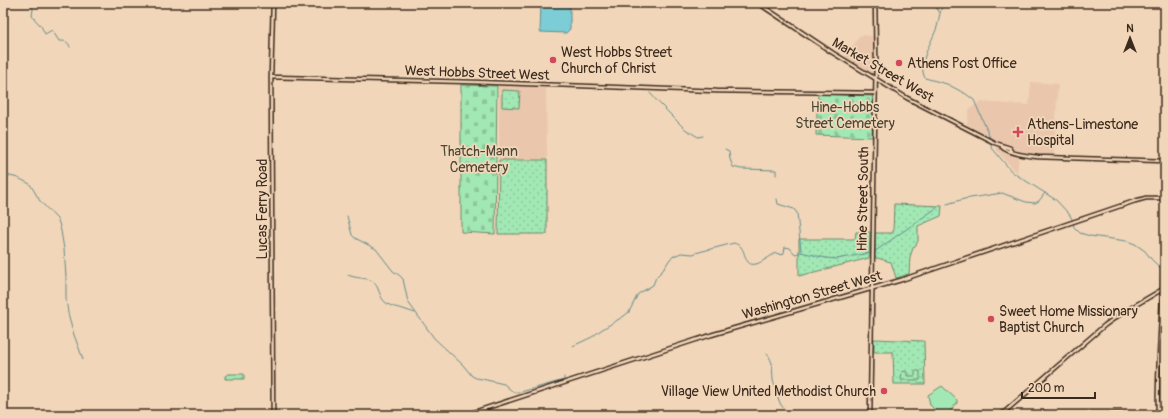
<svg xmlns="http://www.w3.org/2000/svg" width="1168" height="418" viewBox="0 0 1168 418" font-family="Pangolin,sans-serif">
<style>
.built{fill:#eac7ac}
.grass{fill:url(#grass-dots);stroke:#6e896a}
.cemetery{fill:url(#cemetery-stones);stroke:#6e896a}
.garden{fill:#a1e8b5;stroke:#6e896a}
.water{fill:#7ccdd6;stroke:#628c8c}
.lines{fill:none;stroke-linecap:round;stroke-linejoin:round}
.stream{stroke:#628c8c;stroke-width:1}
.tertiary-casing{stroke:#3b2a1e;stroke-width:5.5}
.secondary-casing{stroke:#3b2a1e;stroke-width:5.5}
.tertiary{stroke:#f2d6b9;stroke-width:2.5}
.secondary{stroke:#f2d6b9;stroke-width:2.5}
.poi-dot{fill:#d1495b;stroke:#f2d6b9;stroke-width:1.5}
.labels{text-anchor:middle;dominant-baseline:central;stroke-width:3.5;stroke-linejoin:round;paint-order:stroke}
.poi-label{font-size:14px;fill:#3b2a1e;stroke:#f2d6b9;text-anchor:start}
.street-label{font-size:14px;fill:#3b2a1e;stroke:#f2d6b9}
.park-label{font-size:14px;fill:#4a4635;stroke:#f2d6b9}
</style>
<defs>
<pattern id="grass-dots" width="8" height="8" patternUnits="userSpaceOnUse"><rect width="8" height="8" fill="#a1e8b5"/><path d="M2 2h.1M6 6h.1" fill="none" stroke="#8cc79b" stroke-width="1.8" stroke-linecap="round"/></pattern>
<pattern id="cemetery-stones" width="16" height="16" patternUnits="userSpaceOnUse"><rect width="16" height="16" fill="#a1e8b5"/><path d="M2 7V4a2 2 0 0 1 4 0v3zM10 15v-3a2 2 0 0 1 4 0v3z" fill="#8cc79b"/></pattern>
</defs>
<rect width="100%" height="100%" fill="#f2d6b9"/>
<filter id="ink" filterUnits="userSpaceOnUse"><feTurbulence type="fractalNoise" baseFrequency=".025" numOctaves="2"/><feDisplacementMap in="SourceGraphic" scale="8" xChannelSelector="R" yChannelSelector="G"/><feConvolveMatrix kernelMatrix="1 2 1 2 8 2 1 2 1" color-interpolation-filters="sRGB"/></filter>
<g filter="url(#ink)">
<!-- built -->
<path class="built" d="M860,35L874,36L873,75L845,58Z
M1031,82L1058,84L1054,153L1053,155L1040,154L1020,151L1017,173L997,151L994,139L967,125L969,110L980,102L1029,105Z
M499,86L546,87L547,160H499Z"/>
<!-- grass -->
<path class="grass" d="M502,90L520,91L519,108L502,107Z
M499,160H547V234H498Z
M894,204L942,206L941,216L918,226V241L916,245L913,248L910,257L909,274L896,278L891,262C885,261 880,258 875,258V233H893Z
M856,232H870L869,258L799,276V239H855Z
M874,339L924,341L925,384H894L893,352H874Z
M228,374H244V379H225V376Z"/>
<!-- cemetery -->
<path class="cemetery" d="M461,85L497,86L495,234L461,232Z
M818,94L873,96L872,137L816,135Z"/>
<!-- garden -->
<path class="garden" d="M902,371L907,372V376H915V371H920V380H901Z
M942,386L957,400V403L947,415H940L930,405L928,395Z"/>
<!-- water -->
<path class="water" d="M541,3H570V29L566,33L540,32Z"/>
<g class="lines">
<!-- stream -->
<path class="stream" d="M25,3L32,6L33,9L32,16L41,26L45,34L52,30L59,41C65,41 68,41 70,47
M933,3L939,12
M943,3C940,11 939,19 937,27C932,42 917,63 925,78L947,84L966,94L974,100L989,135L992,148L1012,172L1056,200L1069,214L1072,219L1074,227L1080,233L1090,236L1127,241L1135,244L1145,251L1152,260L1163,270
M650,93L658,102L685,129L698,137L703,136
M725,149L729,151L730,159L733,167L741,169L776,170V175
M3,170L6,175L18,178L30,184L40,201L57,219L59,223L61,231L64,249L66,277V299L68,313L74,335L83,359
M777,199L778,204L794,209L797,213L801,251
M947,204L964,199L1002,193L1026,202L1035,203L1039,201L1045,193
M347,216L352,235L355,238L376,249L393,271L399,275L403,279L408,302L434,338L463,365L472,376L476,378L482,379L504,384L512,391L517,393L564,380V377
M912,225L938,207
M895,237L911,226
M874,252L894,238
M348,275C356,279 366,277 372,281C379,285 379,297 385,302C391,307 396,307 403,309C407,310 411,312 415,313
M573,346L592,337L601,330L624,316L629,312L638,294L653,285L656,277L663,270L670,259L674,256L681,253L693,254L699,252L734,243C736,244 739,245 740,246C746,251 744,267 756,264C761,263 770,256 776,253L782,255L784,253L785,247L790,248L794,253L796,254L801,252L826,258L836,259L870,253
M767,354C774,360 772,372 773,380C774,384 775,387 776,390
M776,394L781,405L789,415"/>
<!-- tertiary casing -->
<g class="tertiary-casing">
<path id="tertiary" d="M273,3L271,77L273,415
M271,77L473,82L717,91L875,93
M465,415L711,335L901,280L1135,201L1146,198H1165
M870,415L876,58L875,3
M1001,415L1105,325L1122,313L1163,289
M1043,415L1044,413L1048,414H1165
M1158,415C1157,358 1163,301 1165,244"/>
</g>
<!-- secondary casing -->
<g class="secondary-casing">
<path id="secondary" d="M758,3L833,53L876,79L907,98L995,143L1010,148L1012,151
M1002,147C1007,153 1029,156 1038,157L1165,161"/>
</g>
<!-- tertiary -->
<use href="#tertiary" class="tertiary"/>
<!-- secondary -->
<use href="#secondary" class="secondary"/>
</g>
</g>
<!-- markers -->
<g class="poi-dot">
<circle cx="553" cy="60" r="4"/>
<circle cx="899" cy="63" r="4"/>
<path d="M1016 126h4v4h4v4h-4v4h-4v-4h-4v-4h4z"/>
<circle cx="991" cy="319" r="4"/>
<circle cx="884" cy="391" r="4"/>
</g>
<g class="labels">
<!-- poi labels -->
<g class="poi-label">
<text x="561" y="52">West Hobbs Street<tspan x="561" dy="16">Church of Christ</tspan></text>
<text x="907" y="63">Athens Post Office</text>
<text x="1027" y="124">Athens-Limestone<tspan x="1027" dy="16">Hospital</tspan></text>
<text x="999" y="311">Sweet Home Missionary<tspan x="999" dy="16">Baptist Church</tspan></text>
<text x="876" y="391" text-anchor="end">Village View United Methodist Church</text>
</g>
<!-- street labels -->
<g class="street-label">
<text transform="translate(883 70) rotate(30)">Market Street West</text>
<text transform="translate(477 73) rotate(2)">West Hobbs Street West</text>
<text transform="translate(863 199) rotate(-89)">Hine Street South</text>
<text transform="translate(262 209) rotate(-90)">Lucas Ferry Road</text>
<text transform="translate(812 295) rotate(-16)">Washington Street West</text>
</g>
<!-- park labels -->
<g class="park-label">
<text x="845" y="107">Hine-Hobbs<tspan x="845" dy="16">Street Cemetery</tspan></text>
<text x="479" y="151">Thatch-Mann<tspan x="479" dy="16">Cemetery</tspan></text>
</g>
</g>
<!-- margin -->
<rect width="1168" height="418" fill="none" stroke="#f2d6b9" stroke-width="16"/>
<rect x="8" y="8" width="1152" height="402" fill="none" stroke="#3b2a1e" stroke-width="1.5" filter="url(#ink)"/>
<!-- north arrow -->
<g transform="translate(1130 38)" stroke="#f2d6b9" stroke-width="3" paint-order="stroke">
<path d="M0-3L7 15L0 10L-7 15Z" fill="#3b2a1e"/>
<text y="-6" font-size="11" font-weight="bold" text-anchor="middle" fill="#3b2a1e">N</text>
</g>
<!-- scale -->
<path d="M1022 392v6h73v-6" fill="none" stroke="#3b2a1e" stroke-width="2"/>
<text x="1028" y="392" font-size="12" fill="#3b2a1e" stroke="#f2d6b9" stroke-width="3" paint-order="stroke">200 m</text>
</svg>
